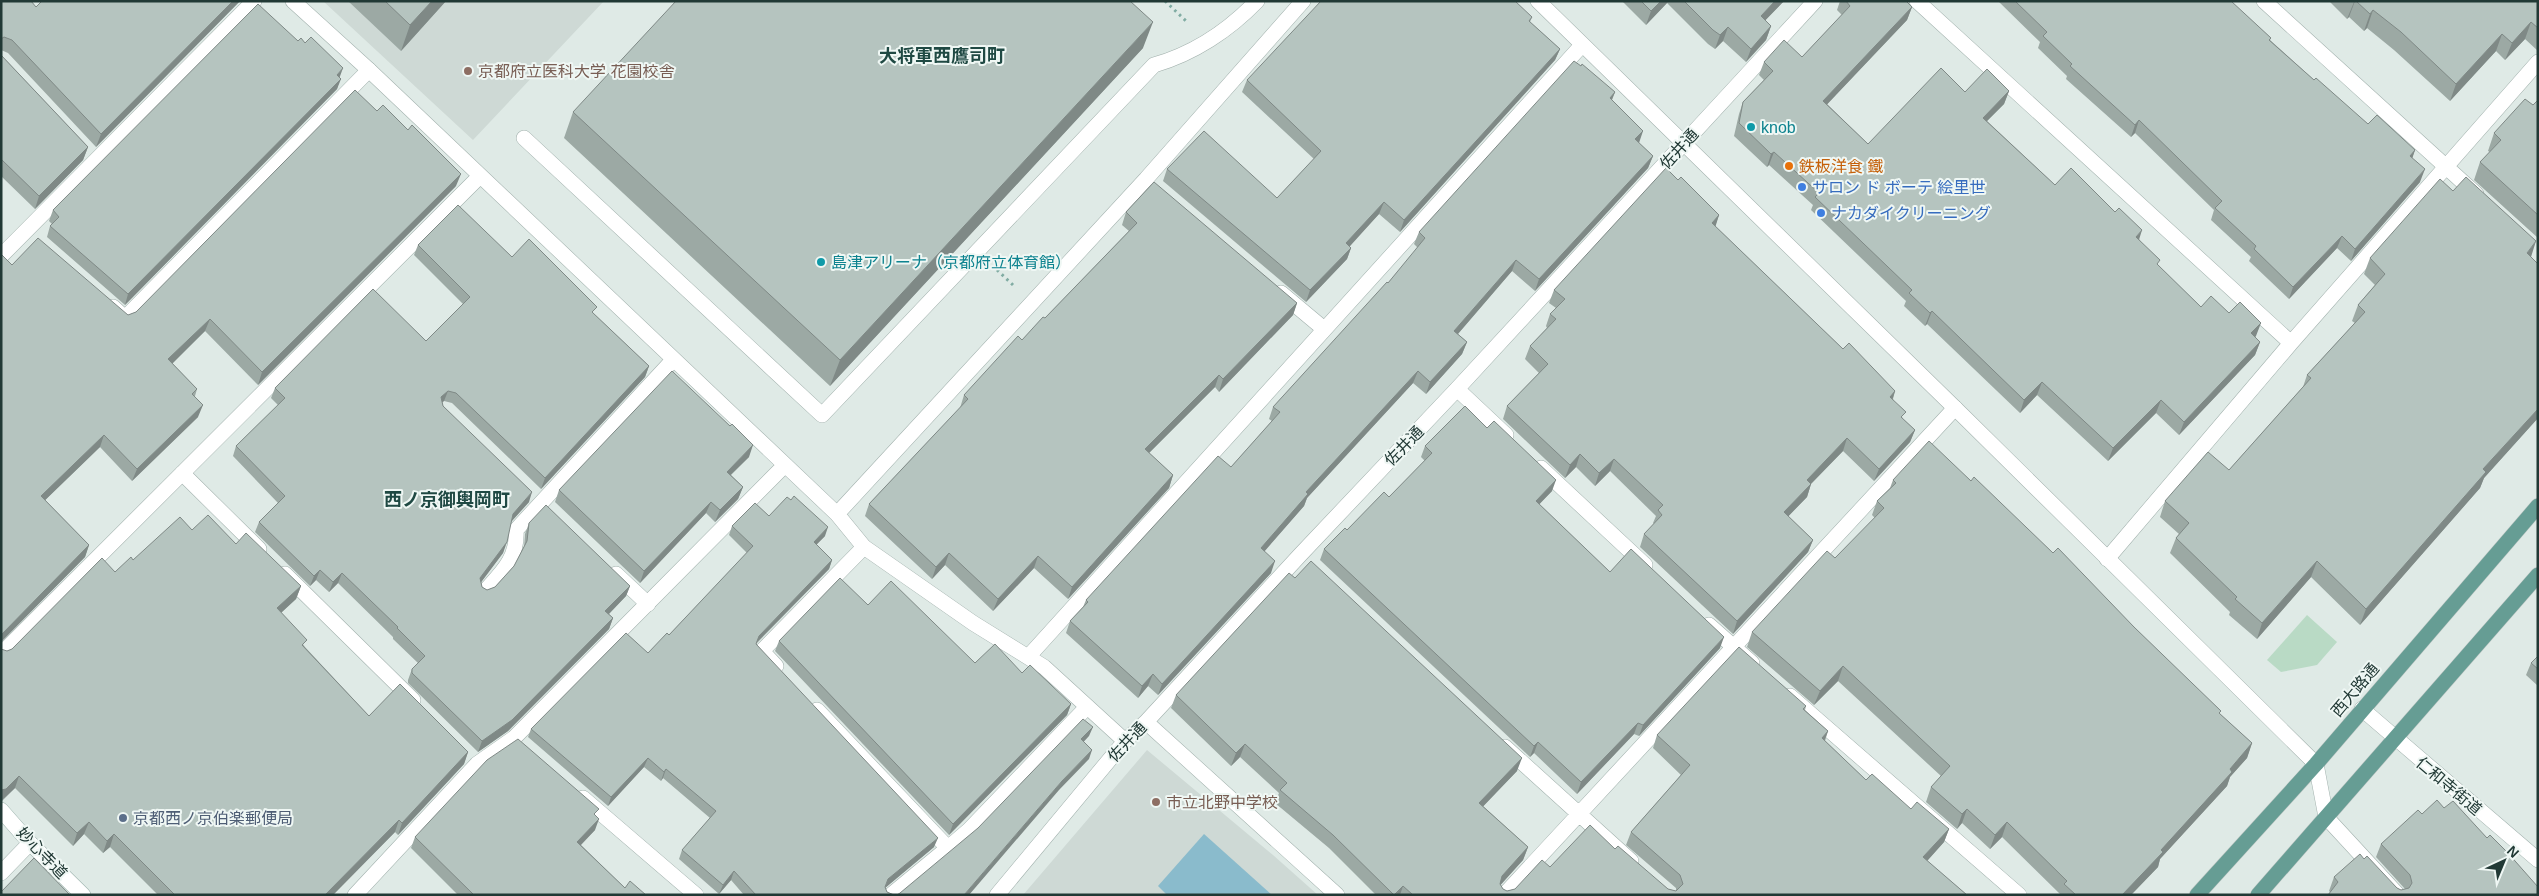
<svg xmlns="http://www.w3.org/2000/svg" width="2539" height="896" viewBox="0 0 2539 896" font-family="Helvetica,'Noto Sans JP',sans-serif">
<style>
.built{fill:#ced9d5}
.green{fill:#b9dac5}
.water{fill:#8abbcc}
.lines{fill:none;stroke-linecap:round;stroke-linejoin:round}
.service-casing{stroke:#a2b1ad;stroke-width:16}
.minor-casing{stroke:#a2b1ad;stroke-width:16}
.tertiary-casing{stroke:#a2b1ad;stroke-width:16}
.secondary-casing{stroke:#9fb5af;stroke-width:16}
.primary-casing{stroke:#bcc4c2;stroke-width:16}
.path{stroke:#81aca3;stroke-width:3;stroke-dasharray:2.5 4;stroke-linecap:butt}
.service{stroke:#fff;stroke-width:15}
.minor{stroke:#fff;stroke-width:15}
.tertiary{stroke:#fff;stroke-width:15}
.secondary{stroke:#fff;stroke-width:15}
.primary{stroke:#669d94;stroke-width:15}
.wall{fill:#9ca9a4}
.shaded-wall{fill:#7f8986}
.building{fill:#b5c4bf;stroke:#7f8986}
.education-dot{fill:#8d6e63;stroke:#eff7f4;stroke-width:2}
.culture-dot{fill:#0f9aa8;stroke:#eff7f4;stroke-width:2}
.food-dot{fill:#e8710a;stroke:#eff7f4;stroke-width:2}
.shop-dot{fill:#3f7fe0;stroke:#eff7f4;stroke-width:2}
.service-dot{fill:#5c6f8a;stroke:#eff7f4;stroke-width:2}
.labels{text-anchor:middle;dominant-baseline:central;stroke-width:4;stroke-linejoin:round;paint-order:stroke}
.education-label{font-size:16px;fill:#785e54;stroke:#eff7f4;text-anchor:start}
.culture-label{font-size:16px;fill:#0d838f;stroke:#eff7f4;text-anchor:start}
.street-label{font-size:16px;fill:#213935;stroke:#eff7f4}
.food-label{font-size:16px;fill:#c56008;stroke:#eff7f4;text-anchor:start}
.shop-label{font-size:16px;fill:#366cbe;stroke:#eff7f4;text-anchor:start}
.service-label{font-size:16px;fill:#4e5e75;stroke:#eff7f4;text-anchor:start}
.neighbourhood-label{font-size:18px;font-weight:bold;fill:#1f4943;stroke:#eff7f4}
</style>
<rect width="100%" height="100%" fill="#dfeae6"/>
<!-- built -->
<path class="built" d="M323,1H604L473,140Z
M1147,750L1273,855L1318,895H1023Z"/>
<!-- green -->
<path class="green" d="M2307,615L2337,642L2317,665L2281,672L2267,660Z"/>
<!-- water -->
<path class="water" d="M1204,834L1272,895H1167L1158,886Z"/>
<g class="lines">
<!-- service casing -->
<g class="service-casing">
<path id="service" d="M524,138L822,415L1154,65C1193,54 1229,30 1257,1
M113,307L125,318L369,70
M616,574L648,604
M485,591C502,572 518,558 516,530L673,360
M776,666L762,651L864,547
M817,710L948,848L891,895
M948,848L969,830L1087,707"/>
</g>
<!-- minor casing -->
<g class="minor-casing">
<path id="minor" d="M293,1L369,70L837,514L864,547L973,623L1044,667L1125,741
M1917,1L2291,343
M2264,1L2476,194
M1,256L254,1
M1281,293L1324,329
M1457,389L1506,435
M1541,468L1645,565
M182,473L259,549
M837,514L1146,179L1303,1
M2107,559L2291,343L2538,62
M285,574L413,700
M1709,625L1752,663
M1,654L480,176
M1028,657L1582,45
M1790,696L2019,895
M1146,722L1337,895
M1505,747L1631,861
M2316,764L2326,817L2398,895
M583,798L696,895
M1,873L30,843
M355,895L477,764L514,738L785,465
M997,895L1125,741L1146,722L1300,555L1457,389L1815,1
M1504,895L1955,408"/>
</g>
<!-- tertiary casing -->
<g class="tertiary-casing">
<path id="tertiary" d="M1538,1L1955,408L2316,764
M2362,709L2538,860"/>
</g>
<!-- secondary casing -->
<g class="secondary-casing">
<path id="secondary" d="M1,810L30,843L83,895"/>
</g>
<!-- primary casing -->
<g class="primary-casing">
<path id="primary" d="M2197,895L2316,764L2538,506
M2258,895L2538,575"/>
</g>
<!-- path -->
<path class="path" d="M1165,1L1186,21
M997,270L1013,285"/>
<!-- service -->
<use href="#service" class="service"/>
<!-- minor -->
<use href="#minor" class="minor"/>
<!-- tertiary -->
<use href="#tertiary" class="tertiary"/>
<!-- secondary -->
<use href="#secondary" class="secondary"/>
<!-- primary -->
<use href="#primary" class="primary"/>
</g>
<!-- wall -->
<path class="wall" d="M1,1L36,7L42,1H240L96,147L8,53L1,50Z
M348,1H446L401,51Z
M1622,1H1784L1765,20L1771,26L1766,40L1746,62L1723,41L1715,49L1708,44L1667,3L1646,25Z
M1840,1H1906L1912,7L1907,20L1827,104L1868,144L1965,92L2009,91L2004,104L1987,121L2055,185L2139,239L2158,266L2201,307L2229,313L2256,336L2255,337L2260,342L2255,355L2179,435L2156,413L2108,461L2037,395L2020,413L1927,324L1925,326L1904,306L1906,301L1811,210L1813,205L1769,165L1767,167L1734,136L1739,114L1743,102L1764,80L1759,75L1764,62L1802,57L1842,15L1837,10Z
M1998,1H2233L2232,3L2271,38L2270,40L2314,80L2368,124L2415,150L2412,158L2420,182L2351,261L2337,248L2289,299L2249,261L2251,257L2211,220L2214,210L2135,133L2131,137L2066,79L2067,76L2038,48L2040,42Z
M2329,1H2538V51L2525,39L2505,60L2496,51L2450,101L2394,50L2367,28L2364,31L2349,17L2347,19Z
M1532,17L1530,22L1560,49L1555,60L1400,232L1379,214L1349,246L1351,248L1347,259L1306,302L1163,181L1167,169L1277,198L1314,159L1242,92L1247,80Z
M298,41L340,78L337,89L125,305L47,237L50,226L52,224L49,221L53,210Z
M1143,48L830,386L564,138L573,112Z
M1,55L88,147L83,160L35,209L1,176Z
M1615,92L1612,100L1639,143L1653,156L1648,168L1535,291L1512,271L1458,334L1467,342L1462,354L1426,394L1413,383L1307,498L1304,506L1264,551L1271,573L1158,695L1148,686L1138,698L1066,633L1070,621L1083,607L1086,600L1231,467L1272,421L1269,419L1273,407L1388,283L1418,248L1414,244L1419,232Z
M2538,100V238L2474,180L2480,162L2490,152L2488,151L2494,133L2533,105Z
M1678,180L1719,215L1715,226L1843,349L1895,391L1893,399L1903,419L1915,430L1910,442L1874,481L1843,451L1811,484L1807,497L1788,516L1813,540L1808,552L1733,634L1640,547L1644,534L1654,524L1653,523L1656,516L1610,471L1595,486L1576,467L1565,478L1503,419L1507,406L1539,373L1525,359L1530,346L1547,328L1546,326L1550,314L1556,308L1549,303L1554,290Z
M456,186L258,385L205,331L172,363L197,389L195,396L198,417L132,481L100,447L45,500L89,545L85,557L1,642V254L12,265L128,315Z
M2453,191L2538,264V418L2484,478L2480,488L2360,625L2311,577L2257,639L2229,615L2230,612L2170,553L2176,538L2179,534L2160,517L2165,501L2229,470L2303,387L2307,375L2355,323L2352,321L2358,305L2375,285L2364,274L2370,258Z
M1126,212L1297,303L1293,315L1219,392L1215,387L1149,453L1173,475L1169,488L1068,599L1034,568L993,611L945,565L932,579L865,516L869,504L960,408L964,395L1045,318L1129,231L1122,225Z
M418,245L512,257L594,314L649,366L645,377L541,489L452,403L444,401L442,402L443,406L529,502L511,522L503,553L481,582L482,587L487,590L495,587L514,566L524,548L525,534L529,523L630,586L626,596L609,614L613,618L609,629L508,731L478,752L408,683V680L412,669L418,663L393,639V637L338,583L329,592L316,580L310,586L255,532L259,522L278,503L233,456L236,446L278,405L271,398L275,388L426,341L463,304L414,255Z
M1425,446L1552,491L1539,504L1610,572L1720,648L1639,736L1634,734L1577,794L1534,753L1530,757L1320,560L1324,549L1389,497L1425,461L1421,457Z
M749,457L731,475L743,487L738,499L715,522L706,513L640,583L555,502L559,490Z
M1893,480L1971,481L2053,553L2134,627L2220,714L2252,743L2247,758L2230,777L2227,786L2160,859L2158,867L2131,895H2060V894L2002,837L1990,849L1962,823L1957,829L1926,802L1931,787L1941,776L1838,681L1814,705L1747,647L1752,632L1835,558L1875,518L1872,515L1877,501L1890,488Z
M769,516L825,536L816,545L832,560L829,569L756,644L934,847L885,888L887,892L894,895H744L731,880L719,894L679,859L682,850L710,818L663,778L661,781L644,767L608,806L528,737L531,729L648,653L669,635L747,553L729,535L732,526Z
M192,530L236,544L301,586L296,599L281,613L305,647L369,716L468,752L464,764L398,835L395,832L333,895H158L110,847L103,853L84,834L73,846L15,788L2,801L7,651L12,649L115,572L133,560Z
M868,605L975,663L1022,673L1071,704L1067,715L949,835L775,651L779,641Z
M2538,656V686L2526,675L2531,663Z
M1176,695L1517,771L1483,806L1528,847L1523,860L1500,885L1503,889L1507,891L1515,889L1550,867L1615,849L1668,889L1676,891V888L1626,845L1631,832L1681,775L1653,748L1657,735L1806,706L1805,710L1828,731L1825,741L1866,780L1911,809L1949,829L1944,842L1927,861L1967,895H1376L1329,848L1275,803L1279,793L1240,757L1231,766L1171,708Z
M2444,808L2487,838L2538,887L2330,892L2329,891L2334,877L2364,859L2397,888L2401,890L2405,889L2376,857L2381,844L2422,814Z
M596,816L595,830L581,845L625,888L646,895H458L411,848L415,837Z"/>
<!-- shaded-wall -->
<path class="shaded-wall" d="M233,1H240L96,147L101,134Z
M432,1H446L401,51L410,25Z
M1661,1H1668L1667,3L1646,25L1651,11Z
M1775,1H1784L1756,30L1761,16Z
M2355,1L2349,17L2347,19L2354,2Z
M1912,7L1907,20L1818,114L1823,101Z
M2373,10L2367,28L2364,31L2370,14Z
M1153,22L1143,48L830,386L840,360Z
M2531,22L2525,39L2505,60L2512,43Z
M1771,26L1766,40L1746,62L1751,49Z
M1728,27L1723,41L1715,49L1720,35Z
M2502,34L2496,51L2450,101L2456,84Z
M1560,49L1555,60L1400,232L1404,220Z
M343,68L339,79L337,75Z
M341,79L337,89L125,305L128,294Z
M2009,91L2004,104L1978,130L1983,118Z
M1615,92L1610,104V98Z
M2139,120L2135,133L2131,137L2135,125Z
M1643,131L1639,143L1635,139Z
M88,147L83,160L35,209L39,196Z
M2415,150L2411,162L2410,156Z
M1774,152L1769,165L1767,167L1771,154Z
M1653,156L1648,168L1535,291L1539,279Z
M2425,169L2420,182L2351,261L2355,249Z
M461,174L456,186L258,385L262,372Z
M1384,202L1379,214L1342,255L1346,243Z
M1719,215L1715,228L1712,223Z
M2142,230L2138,243L2136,237Z
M2342,236L2337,248L2289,299L2293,287Z
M2536,241L2531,257L2527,253Z
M1351,248L1347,259L1306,302L1310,290Z
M1516,260L1512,271L1450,343L1454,331Z
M1297,303L1293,315L1219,392L1223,379Z
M1932,311L1927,324L1925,326L1930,313Z
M210,319L205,331L164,372L168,359Z
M2261,323L2256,336L2246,346L2251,333Z
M1467,342L1462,354L1426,394L1430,382Z
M2260,342L2255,355L2179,435L2184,422Z
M649,366L645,377L541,489L545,478Z
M1418,371L1413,383L1307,498L1304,506L1257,560L1261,548L1306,492Z
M1219,375L1215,387L1141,461L1145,449Z
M2042,382L2037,395L2020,413L2024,400Z
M448,391L444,401L437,407L441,397Z
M1895,391L1891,404L1890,397Z
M2161,400L2156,413L2108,461L2113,448Z
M203,405L198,417L132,481L137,469Z
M2538,409V418L2484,478L2480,488L2360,625L2366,609L2483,469Z
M1915,430L1910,442L1874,481L1879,469Z
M104,435L100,447L37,508L41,496Z
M1847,438L1843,451L1802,493L1807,480Z
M753,445L749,457L722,483L727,472Z
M1580,454L1576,467L1565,478L1570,465Z
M1614,459L1610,471L1595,486L1599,473Z
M1173,475L1169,488L1068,599L1072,587Z
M1556,480L1552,491L1532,512L1536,501Z
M1811,484L1807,497L1780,525L1784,512Z
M743,487L738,499L715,522L720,510Z
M532,492L529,502L509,524L513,514Z
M711,502L706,513L640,583L644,571Z
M828,527L825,536L810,551L814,542Z
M1813,540L1808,552L1733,634L1737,621Z
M507,542L503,553L476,589L480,578Z
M89,545L85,557L1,642V635Z
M949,553L945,565L932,579L936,567Z
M1038,556L1034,568L993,611L998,599Z
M832,560L829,569L755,644L759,636Z
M1275,561L1271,573L1158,695L1162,684Z
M2317,561L2311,577L2257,639L2262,623Z
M320,570L316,580L310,586L314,576Z
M342,573L338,583L329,592L333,582Z
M301,586L296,599L272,621L277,608Z
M630,586L626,596L602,621L605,611Z
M613,618L609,629L508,731L478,752L482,741Z
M1724,637L1720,648L1639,736L1643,725Z
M1843,666L1838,681L1814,705L1820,691Z
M1153,674L1148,686L1138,698L1142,686Z
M1071,704L1067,715L949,835L953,824Z
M1638,723L1634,734L1577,794L1581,782Z
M1093,727L1089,736L1078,748L1081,739Z
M1828,731L1823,744L1822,738Z
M1538,742L1534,753L1530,757L1534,746Z
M2252,743L2247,758L2230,777L2227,786L2160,859L2158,867L2131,895H2122Z
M1245,744L1240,757L1231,766L1236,753Z
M1092,750L1089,759L1059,790L969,895H964L1062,781Z
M468,752L464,764L398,835L402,823Z
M648,758L644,767L608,806L611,797Z
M1522,758L1517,771L1474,816L1479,803Z
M666,769L663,778L661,781L664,772Z
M19,776L15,788L1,801V790Z
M1967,809L1962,823L1957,829L1962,814Z
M599,819L595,830L573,853L577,842Z
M399,820L395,832L333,895H325Z
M89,822L84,834L73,846L77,833Z
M2007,822L2002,837L1990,849L1995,835Z
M1949,829L1944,842L1919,870L1923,857Z
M114,834L110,847L103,853L107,841Z
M938,838L934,847L885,888L888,879Z
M1528,847L1523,860L1497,889L1502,876Z
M734,871L731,880L719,894L723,885Z
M1403,886L1400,895H1395Z"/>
<!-- building -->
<path class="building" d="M1,1H31L36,7L42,1H233L101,134L12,40L4,37L1,39Z
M385,1H432L410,25Z
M676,1H1130L1153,22L840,360L573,112Z
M1321,1H1515L1532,17L1529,21L1560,49L1404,220L1384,202L1346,243L1351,248L1310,290L1167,169L1204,131L1277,198L1321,151L1247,80Z
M1641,1H1661L1651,11Z
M1684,1H1775L1761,16L1771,26L1751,49L1728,27L1720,35L1713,30Z
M1846,1H1906L1912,7L1823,101L1868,144L1941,68L1965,92L1987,69L2009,91L1983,118L2055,185L2071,168L2115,212L2119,208L2142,230L2136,237L2160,260L2157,264L2201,307L2211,296L2229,313L2240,302L2261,323L2251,333L2260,342L2184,422L2161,400L2113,448L2042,382L2024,400L1932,311L1930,313L1909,293L1912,290L1815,197L1819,193L1774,152L1771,154L1739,123L1743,102L1773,71L1764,62L1784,40L1802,57L1850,6Z
M2015,1H2231L2271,38L2269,40L2314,80L2316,78L2368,124L2377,115L2415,150L2410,156L2425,169L2355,249L2342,236L2293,287L2254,249L2256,246L2215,208L2222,201L2139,120L2135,125L2070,66L2072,64L2043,36L2047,32Z
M2356,1H2538V28L2531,22L2512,43L2502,34L2456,84L2401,32L2373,10L2370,14Z
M258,4L298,41L301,38L305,43L311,37L343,68L337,75L341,79L128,294L50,226L59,217L53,210Z
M1,55L88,147L39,196L1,159Z
M1574,61L1581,66L1582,64L1615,92L1610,98L1643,131L1635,139L1653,156L1539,279L1516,260L1454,331L1467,342L1430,382L1418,371L1306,492L1308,494L1261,548L1275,561L1162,684L1153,674L1142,686L1070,621L1088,602L1086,600L1218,456L1231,467L1280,412L1273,407L1387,282L1388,283L1425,238L1419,232Z
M355,90L377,111L383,105L408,130L412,125L461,174L262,372L210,319L168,359L197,389L192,394L203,405L137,469L104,435L41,496L89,545L1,635V254L12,265L38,238L128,315L136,312Z
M2525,99L2533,105L2538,100V215L2480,162L2501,140L2494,133Z
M1666,168L1678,180L1681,177L1719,215L1712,223L1843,349L1849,343L1895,391L1890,397L1906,412L1901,417L1915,430L1879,469L1847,438L1807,480L1811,484L1784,512L1813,540L1737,621L1644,534L1662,515L1658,510L1663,505L1614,459L1599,473L1580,454L1570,465L1507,406L1548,364L1530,346L1556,319L1550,314L1565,299L1554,290Z
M2466,177L2536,241L2527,253L2538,264V409L2483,469L2486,472L2366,609L2317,561L2262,623L2235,599L2237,597L2176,538L2189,523L2165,501L2208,452L2229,470L2311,378L2307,375L2365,312L2358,305L2385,274L2370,258L2440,179L2453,191Z
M1154,182L1297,303L1223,379L1219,375L1145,449L1173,475L1072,587L1038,556L998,599L949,553L936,567L869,504L968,399L964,395L1018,336L1022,340L1043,317L1045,318L1137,223L1126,212Z
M458,205L512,257L529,239L597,307L592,312L649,366L545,478L456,393L448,391L441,397L443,406L532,492L513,514L507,542L480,578L482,587L487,590L495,587L514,566L527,541L529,523L546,505L630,586L605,611L613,618L512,720L482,741L412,673V669L425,656L397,628L398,627L342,573L333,582L320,570L314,576L259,522L285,496L236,446L285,398L275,388L373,289L426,341L470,297L418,245Z
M672,371L730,426L732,424L753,445L727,472L743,487L720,510L711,502L644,571L559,490Z
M1465,406L1487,428L1494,421L1556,480L1536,501L1610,572L1631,549L1724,637L1643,725L1638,723L1581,782L1538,742L1534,746L1324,549L1345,528L1347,530L1384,492L1389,497L1432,453L1425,446Z
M1929,441L1971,481L1974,477L2053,553L2058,548L2134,627L2221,711L2219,713L2252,743L2230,769L2232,772L2161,850L2163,852L2122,895H2076L2064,884L2067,881L2007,822L1995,835L1967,809L1962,814L1931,787L1950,766L1843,666L1820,691L1752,632L1827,551L1835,558L1884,508L1877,501L1896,483L1893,480Z
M794,496L828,527L814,542L832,560L759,636L756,644L938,838L888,879L885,887L887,892L894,895H756L734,871L723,885L682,850L716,811L666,769L664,772L648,758L611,797L531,729L626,633L648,653L667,633L669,635L753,546L732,526L755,503L769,516L787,497L791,500Z
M208,515L236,544L246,533L301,586L277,608L307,640L302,645L369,716L400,684L468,752L402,823L399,820L325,895H175L114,834L107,841L89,822L77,833L19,776L6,789L1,790V649L7,651L12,649L102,558L115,572L131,557L133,560L180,517L192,530Z
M1311,561L1522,758L1479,803L1528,847L1502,876L1500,884L1503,889L1507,891L1515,889L1542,860L1550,867L1590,825L1615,849L1618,846L1668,889L1676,891L1683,884L1680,875L1631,832L1690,765L1657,735L1739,647L1806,706L1803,709L1828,731L1822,738L1866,780L1872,774L1911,809L1917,802L1949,829L1923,857L1967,895H1413L1403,886L1394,895L1333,835L1280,790L1287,783L1245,744L1236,753L1176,695L1289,573L1295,578Z
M840,578L868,605L891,581L975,663L995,644L1022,673L1030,665L1071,704L953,824L779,641Z
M2538,656V669L2531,663Z
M1083,719L1093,727L1081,739L1092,750L1062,781L964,895H897L900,893L978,828Z
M518,739L599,809L594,814L599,819L577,842L625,888L630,881L646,895H474L415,837L487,760Z
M2437,800L2444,808L2453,801L2487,838L2490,835L2508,853L2538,887V895H2328L2338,882L2334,877L2360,854L2364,859L2367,856L2397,888L2401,890L2409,888L2412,883L2410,875L2381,844L2418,810L2422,814Z
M34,858L70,895H1V892Z"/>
<!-- markers -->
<g class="education-dot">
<circle cx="468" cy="71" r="5"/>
<circle cx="1156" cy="802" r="5"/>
</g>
<g class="culture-dot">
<circle cx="1751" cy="127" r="5"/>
<circle cx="821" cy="262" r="5"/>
</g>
<circle class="food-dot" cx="1789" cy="166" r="5"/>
<g class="shop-dot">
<circle cx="1802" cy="187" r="5"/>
<circle cx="1821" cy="213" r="5"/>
</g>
<circle class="service-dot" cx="123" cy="818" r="5"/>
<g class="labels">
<!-- education labels -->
<g class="education-label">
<text x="478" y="71">京都府立医科大学 花園校舎</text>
<text x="1166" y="802">市立北野中学校</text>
</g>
<!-- culture labels -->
<g class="culture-label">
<text x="1761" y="127">knob</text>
<text x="831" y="262">島津アリーナ（京都府立体育館）</text>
</g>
<!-- street labels -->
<g class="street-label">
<text transform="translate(1679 149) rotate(-48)">佐井通</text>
<text transform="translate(1404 446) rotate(-46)">佐井通</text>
<text transform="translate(2355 690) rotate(-50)">西大路通</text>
<text transform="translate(1127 742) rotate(-47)">佐井通</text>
<text transform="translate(2449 786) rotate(40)">仁和寺街道</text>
<text transform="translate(42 853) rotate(46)">妙心寺道</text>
</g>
<!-- food labels -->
<g class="food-label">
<text x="1799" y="166">鉄板洋食 鐵</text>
</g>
<!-- shop labels -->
<g class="shop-label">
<text x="1812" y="187">サロン ド ボーテ 絵里世</text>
<text x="1831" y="213">ナカダイクリーニング</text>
</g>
<!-- service labels -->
<g class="service-label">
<text x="133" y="818">京都西ノ京伯楽郵便局</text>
</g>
<!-- neighbourhood labels -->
<g class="neighbourhood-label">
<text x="942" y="56">大将軍西鷹司町</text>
<text x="447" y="500">西ノ京御輿岡町</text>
</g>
</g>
<!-- border -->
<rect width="2539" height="896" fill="none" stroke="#213935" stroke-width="5"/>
<!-- north arrow -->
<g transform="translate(2504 861) rotate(44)" stroke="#eff7f4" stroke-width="4" paint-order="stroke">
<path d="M0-4L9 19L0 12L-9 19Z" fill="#213935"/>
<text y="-8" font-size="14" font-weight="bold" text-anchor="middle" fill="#213935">N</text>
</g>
</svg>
